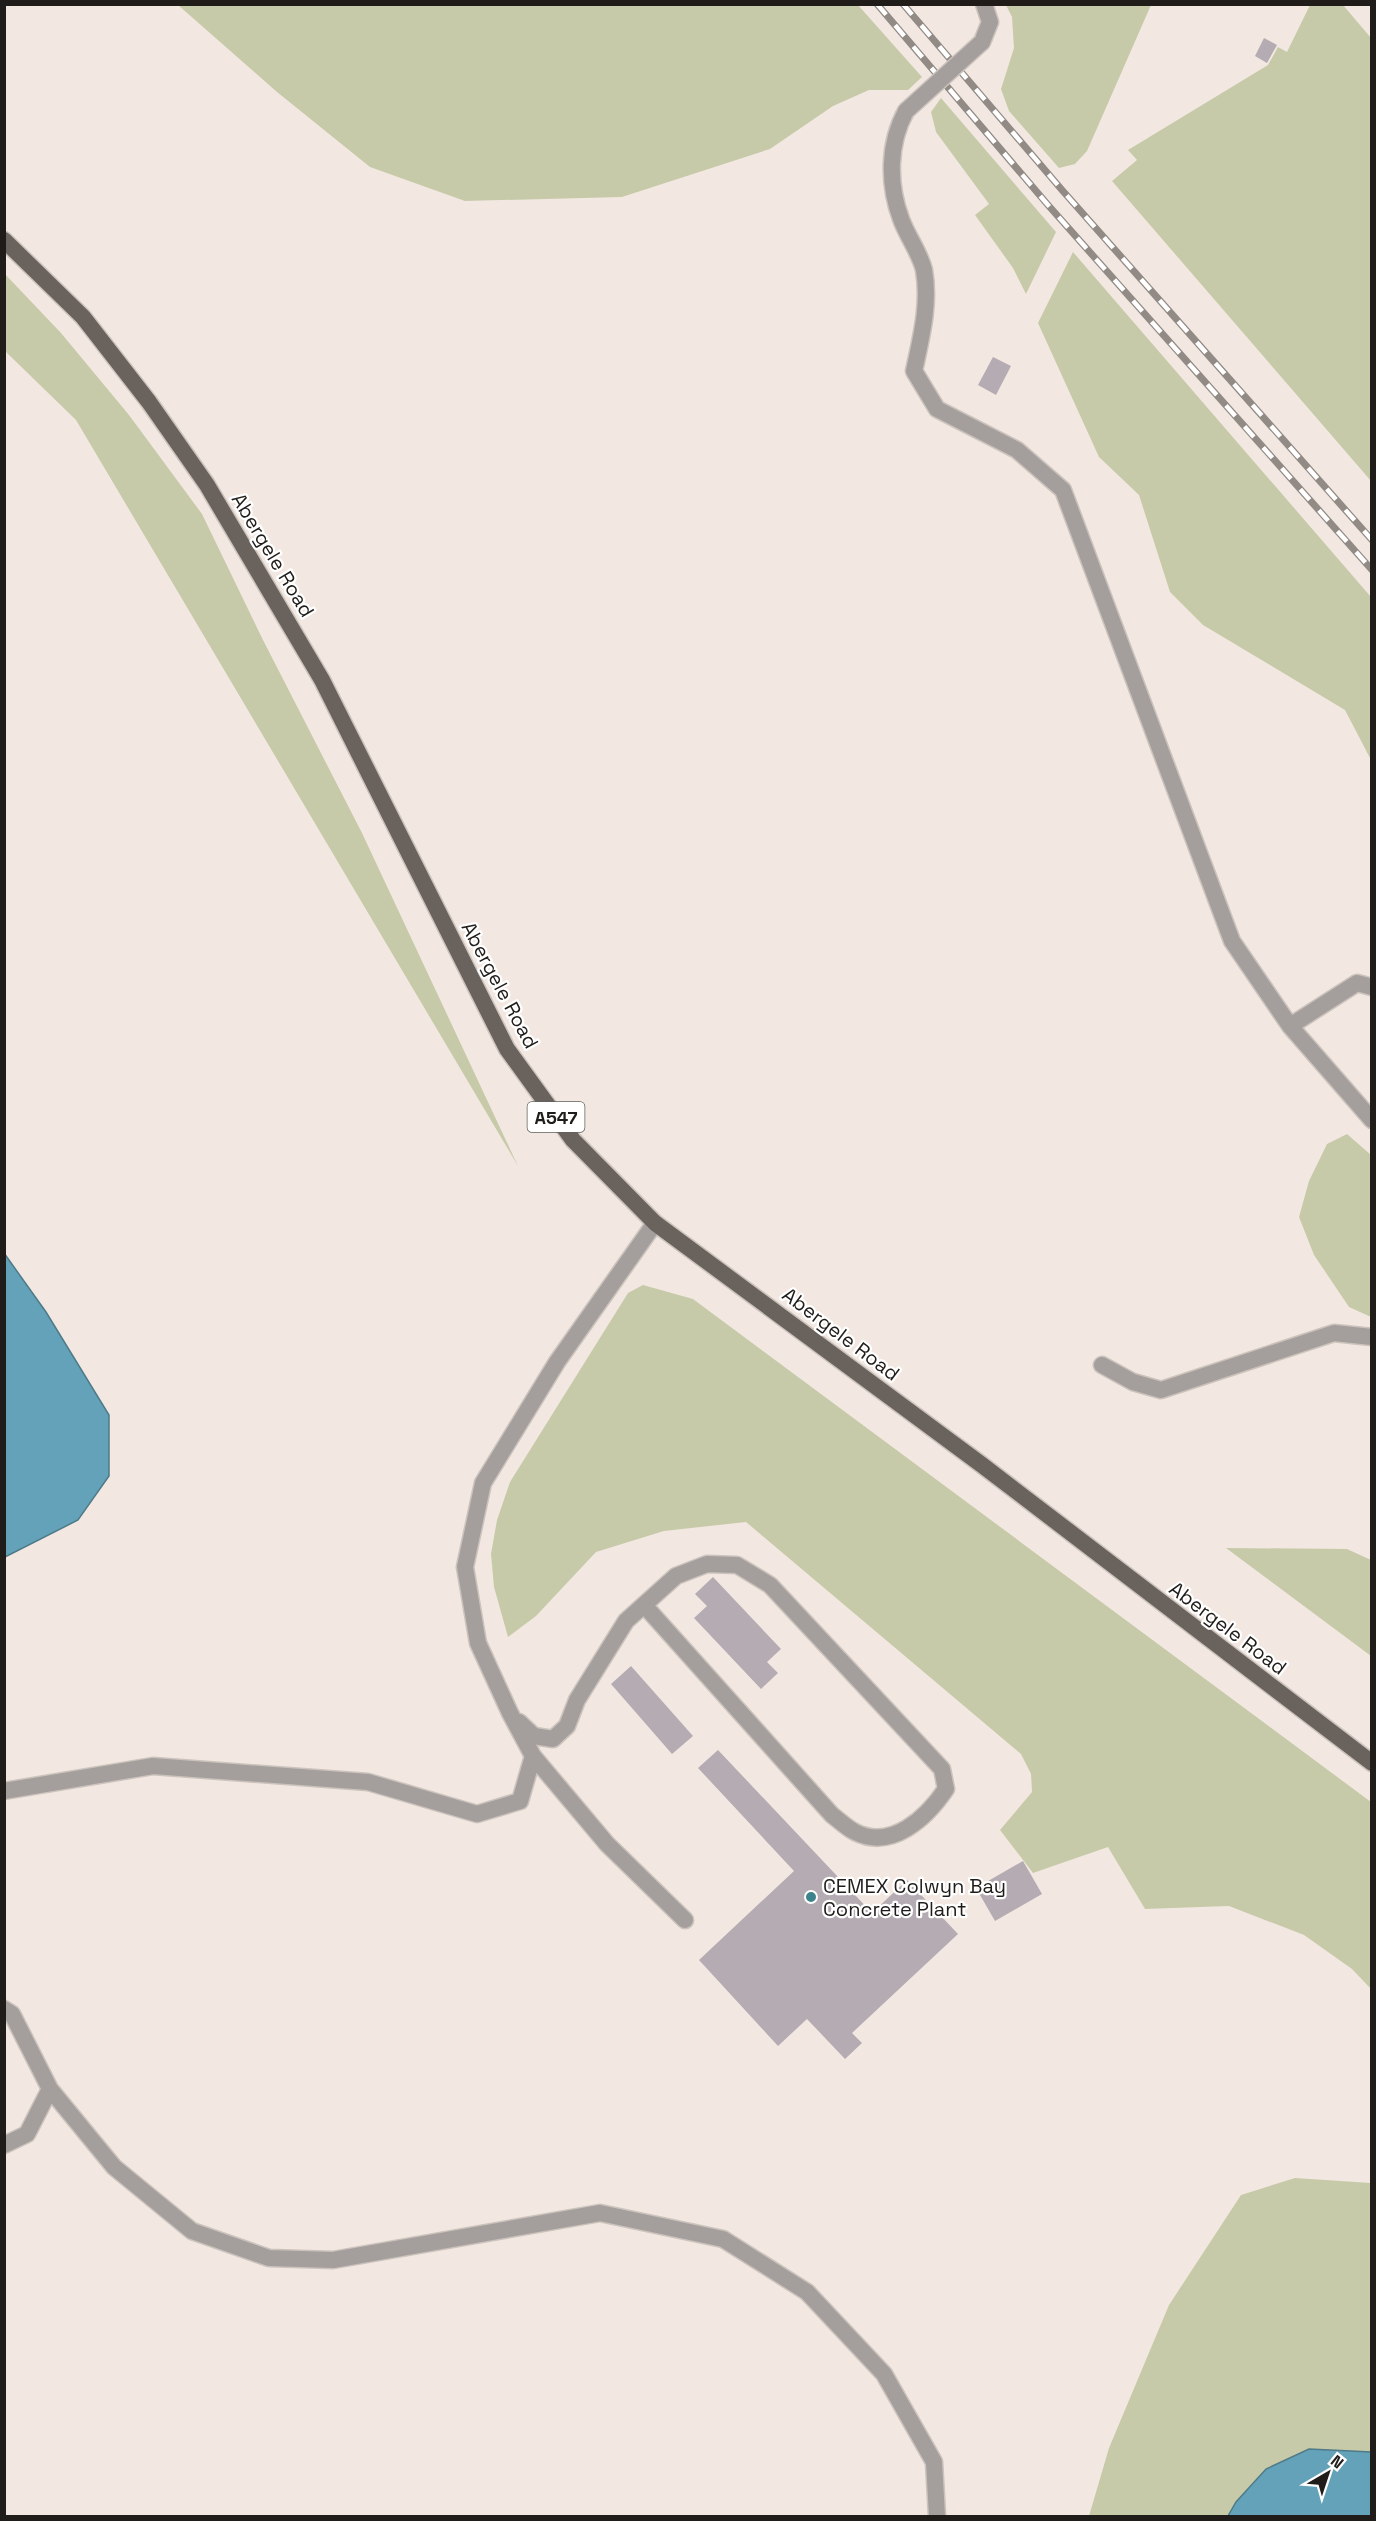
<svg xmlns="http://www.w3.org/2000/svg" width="1376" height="2521" viewBox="0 0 1376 2521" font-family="'Space Grotesk',sans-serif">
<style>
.green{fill:#c7caa9}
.water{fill:#63a2b8;stroke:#4f7a88;stroke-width:1.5}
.building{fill:#b5abb2}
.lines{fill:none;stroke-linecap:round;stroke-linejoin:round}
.service-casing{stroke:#ccc3bd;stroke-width:19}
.primary-casing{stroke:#ccc3bd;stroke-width:19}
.service{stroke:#a49f9d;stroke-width:16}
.primary{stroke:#69625d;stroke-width:16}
.rail-casing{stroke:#918a85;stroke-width:7}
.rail{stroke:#fff;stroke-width:4.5;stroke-dasharray:14;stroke-linecap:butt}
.service-bridge-casing{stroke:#ccc3bd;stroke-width:19;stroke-linecap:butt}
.service-bridge{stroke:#a49f9d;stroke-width:16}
.poi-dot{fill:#3c838c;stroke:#fff;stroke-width:2}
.labels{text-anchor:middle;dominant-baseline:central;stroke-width:4.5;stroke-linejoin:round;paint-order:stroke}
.shield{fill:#fff;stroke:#62605e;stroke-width:1.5}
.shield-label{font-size:18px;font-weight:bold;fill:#1f1c19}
.street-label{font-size:20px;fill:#1f1c19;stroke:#fff}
.poi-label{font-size:20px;fill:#1f1c19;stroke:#fff;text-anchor:start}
</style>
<rect width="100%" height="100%" fill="#f2e8e1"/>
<!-- green -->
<path class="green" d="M178,5H858L922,77L908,90H869L833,106L770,149L622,197L465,201L370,167L277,92Z
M1006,5H1151L1087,151L1075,164L1059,168L1009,111L1001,89L1014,48L1012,17Z
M1310,5H1343L1371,38V481L1112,181L1137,160L1128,150L1268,65L1278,47L1287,52Z
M941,98L1056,232L1026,294L1013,268L975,215L989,204L936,132L931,112Z
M1073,252L1371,597V760L1345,710L1203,625L1170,592L1139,495L1099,457L1038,323Z
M4,273L61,333L129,415L202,514L263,640L362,833L518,1166L76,420L5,351Z
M1347,1134L1371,1155V1317L1349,1307L1314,1255L1299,1217L1309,1181L1327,1144Z
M643,1285L693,1299L1371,1802V1989L1352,1969L1304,1935L1229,1906L1145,1909L1108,1847L1033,1873L1000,1830L1032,1792L1031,1774L1021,1754L746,1522L664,1531L596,1552L536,1616L508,1637L494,1587L491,1554L497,1520L510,1482L628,1293Z
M1226,1548L1347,1549L1371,1560V1656Z
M1295,2178L1371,2183V2452L1309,2449L1266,2469L1236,2502L1228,2516H1089L1109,2448L1169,2305L1241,2195Z"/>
<!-- water -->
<path class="water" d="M4,1253L46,1312L109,1415V1476L78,1520L5,1557Z
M1309,2449L1371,2452V2516H1228L1236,2502L1266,2469Z"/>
<!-- building -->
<path class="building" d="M1264,38L1277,45L1267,63L1255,56Z
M993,357L1011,366L996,395L978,385Z
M713,1577L781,1649L767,1662L778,1673L761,1689L694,1618L707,1606L695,1594Z
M631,1666L693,1736L672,1754L611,1684Z
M718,1750L872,1913L907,1880L958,1934L852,2033L862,2043L845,2059L807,2019L778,2046L699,1960L794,1871L698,1768Z
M1023,1861L1042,1894L995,1921L976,1888Z"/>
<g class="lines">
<!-- service casing -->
<g class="service-casing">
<path id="service" d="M982,42L990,22L984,4
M906,111C888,144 888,184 901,219C907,236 920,253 924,270C930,304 921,338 914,371L937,409L1017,450L1063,490L1232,941L1290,1026L1372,1120
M1290,1026L1357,983L1372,987
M1102,1365L1133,1382L1161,1390L1334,1333L1372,1337
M519,1722L534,1736L553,1739L567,1726L577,1700L626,1621L676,1576L707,1564L737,1565L770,1585L942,1769L946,1789C927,1817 892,1851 855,1832C847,1828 840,1821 832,1815L644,1605
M533,1756L607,1844L685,1920
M4,1791L153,1766L368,1782L477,1814L520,1801L533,1756L510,1713L478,1643L465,1567L483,1483L557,1362L655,1223
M4,2009L12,2014L50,2089L114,2167L192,2231L269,2258L333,2260L600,2213L723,2239L807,2292L884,2374L934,2462L937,2516
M4,2145L27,2134L50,2089"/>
</g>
<!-- primary casing -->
<g class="primary-casing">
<path id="primary" d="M4,240L83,317L149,402L207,485L322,680L507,1049L573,1140L655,1223L982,1465L1372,1763"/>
</g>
<!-- service -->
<use href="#service" class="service"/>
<!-- primary -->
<use href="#primary" class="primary"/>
<!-- rail casing -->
<g class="rail-casing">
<path id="rail" d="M877,4L1048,205L1372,570
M903,4L1062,190L1372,540"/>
</g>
<!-- rail -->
<use href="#rail" class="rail"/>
<!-- service-bridge casing -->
<g class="service-bridge-casing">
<path id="service-bridge" d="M906,111L982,42"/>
</g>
<!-- service-bridge -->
<use href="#service-bridge" class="service-bridge"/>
</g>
<!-- markers -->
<circle class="poi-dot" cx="811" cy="1897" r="6"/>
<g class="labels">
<!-- shield labels -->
<rect class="shield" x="527.5" y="1102" width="57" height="30" rx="4.5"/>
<g class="shield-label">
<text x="556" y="1117">A547</text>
</g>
<!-- street labels -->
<g class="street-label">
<text transform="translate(273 555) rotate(59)">Abergele Road</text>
<text transform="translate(500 985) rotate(62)">Abergele Road</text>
<text transform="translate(841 1334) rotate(37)">Abergele Road</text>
<text transform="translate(1228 1628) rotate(37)">Abergele Road</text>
</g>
<!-- poi labels -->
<g class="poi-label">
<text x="823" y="1886">CEMEX Colwyn Bay<tspan x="823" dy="23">Concrete Plant</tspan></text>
</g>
</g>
<!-- border -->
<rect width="1376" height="2521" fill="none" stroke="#1f1c19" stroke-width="12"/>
<!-- north arrow -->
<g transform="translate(1328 2473) rotate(39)" stroke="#ffffff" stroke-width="4.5" paint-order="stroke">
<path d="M0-4.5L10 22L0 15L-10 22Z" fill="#1f1c19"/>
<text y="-9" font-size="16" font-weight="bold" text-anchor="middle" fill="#1f1c19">N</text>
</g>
</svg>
